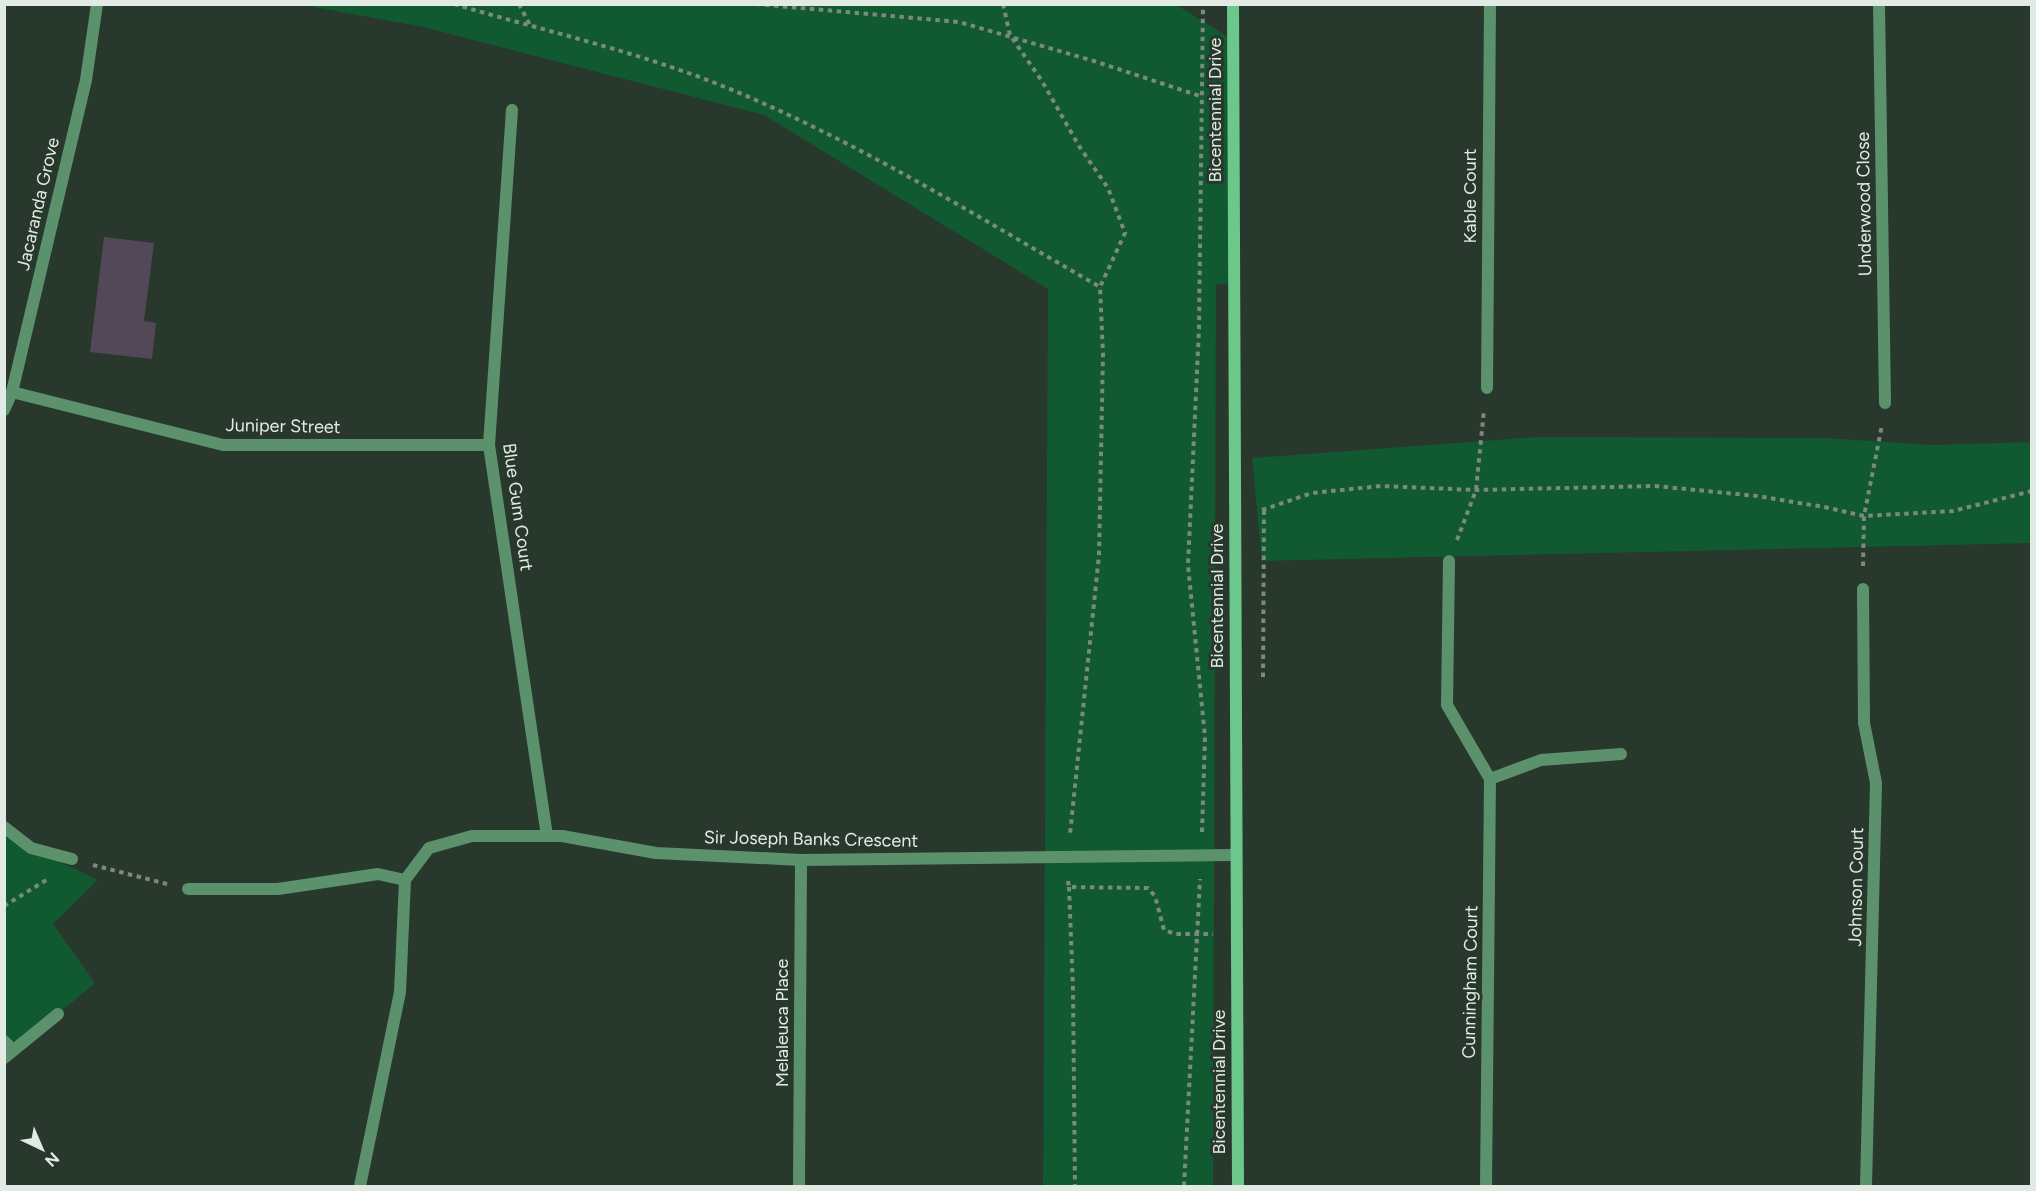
<svg xmlns="http://www.w3.org/2000/svg" width="2036" height="1191" viewBox="0 0 2036 1191" font-family="Figtree,sans-serif">
<style>
.green{fill:#115931}
.building{fill:#524857}
.lines{fill:none;stroke-linecap:round;stroke-linejoin:round}
.path{stroke:#7b897f;stroke-width:4;stroke-dasharray:4.5 4.5;stroke-linecap:butt}
.street{stroke:#5b926c;stroke-width:12}
.secondary{stroke:#6cc78b;stroke-width:12}
.labels{text-anchor:middle;dominant-baseline:central;stroke-width:6;stroke-linejoin:round;paint-order:stroke}
.street-label{font-size:18px;fill:#e1ebe4;stroke:#28382c}
</style>
<rect width="100%" height="100%" fill="#28382c"/>
<!-- green -->
<path class="green" d="M1175,4L1233,40L1234,283L1216,284L1213,1186H1043L1048,289L764,115L423,27L303,5Z
M1537,437L1825,438L1931,445L2031,442V543L1262,561L1252,458Z
M4,827L31,848L98,880L53,924L95,983L5,1059Z"/>
<!-- building -->
<path class="building" d="M104,237L154,243L144,321L156,323L152,359L90,352Z"/>
<g class="lines">
<!-- path -->
<path class="path" d="M454,4C541,30 631,50 715,83C851,137 974,215 1100,287
M519,4L531,27
M756,4L959,22L1094,61L1203,97
M1003,4L1010,35L1042,81L1079,146L1108,188L1125,233L1100,287L1103,354L1099,555L1070,834
M1262,510L1312,493L1381,486L1476,490L1655,486L1757,496L1824,507L1864,516L1953,511L2032,491
M1457,540L1476,490L1484,410
M1863,566L1864,516L1882,425
M1263,677L1264,510
M1202,832L1205,737L1188,565L1199,329L1203,4
M93,865L167,884
M1068,881L1069,887L1148,888L1155,896L1164,930L1175,934H1213
M1069,887L1073,989L1075,1186
M4,906L48,879
M1184,1186L1200,879"/>
<!-- street -->
<path class="street" d="M1879,4L1885,403
M512,110L489,445L547,836
M1487,388L1490,4
M12,392L223,445H489
M4,410L12,392L86,80L97,4
M1449,561L1447,705L1490,779
M1863,589L1864,723L1876,783L1866,1186
M4,827L31,848L72,859
M188,889H278L378,874L405,880L429,848L472,836H562L656,853L801,860L1235,855
M4,1041L13,1050
M4,1058L58,1014
M360,1186L400,992L405,880
M799,1186L801,860
M1486,1186L1490,779L1541,760L1621,754"/>
<!-- secondary -->
<path class="secondary" d="M1233,4L1238,1186"/>
</g>
<g class="labels">
<!-- street labels -->
<g class="street-label">
<text transform="translate(1215 110) rotate(-90)">Bicentennial Drive</text>
<text transform="translate(1470 196) rotate(-90)">Kable Court</text>
<text transform="translate(38 204) rotate(-77)">Jacaranda Grove</text>
<text transform="translate(1864 204) rotate(-91)">Underwood Close</text>
<text transform="translate(283 426) rotate(1)">Juniper Street</text>
<text transform="translate(518 507) rotate(82)">Blue Gum Court</text>
<text transform="translate(1217 596) rotate(-90)">Bicentennial Drive</text>
<text transform="translate(811 839) rotate(1)">Sir Joseph Banks Crescent</text>
<text transform="translate(1856 887) rotate(-89)">Johnson Court</text>
<text transform="translate(1470 982) rotate(-89)">Cunningham Court</text>
<text transform="translate(782 1023) rotate(-90)">Melaleuca Place</text>
<text transform="translate(1219 1082) rotate(-90)">Bicentennial Drive</text>
</g>
</g>
<!-- border -->
<rect width="2036" height="1191" fill="none" stroke="#e1ebe4" stroke-width="12"/>
<!-- north arrow -->
<g transform="translate(42 1149) rotate(136)" stroke="#28382c" stroke-width="4.5" paint-order="stroke">
<path d="M0-4.5L10 22L0 15L-10 22Z" fill="#e1ebe4"/>
<text y="-9" font-size="16" font-weight="bold" text-anchor="middle" fill="#e1ebe4">N</text>
</g>
</svg>
